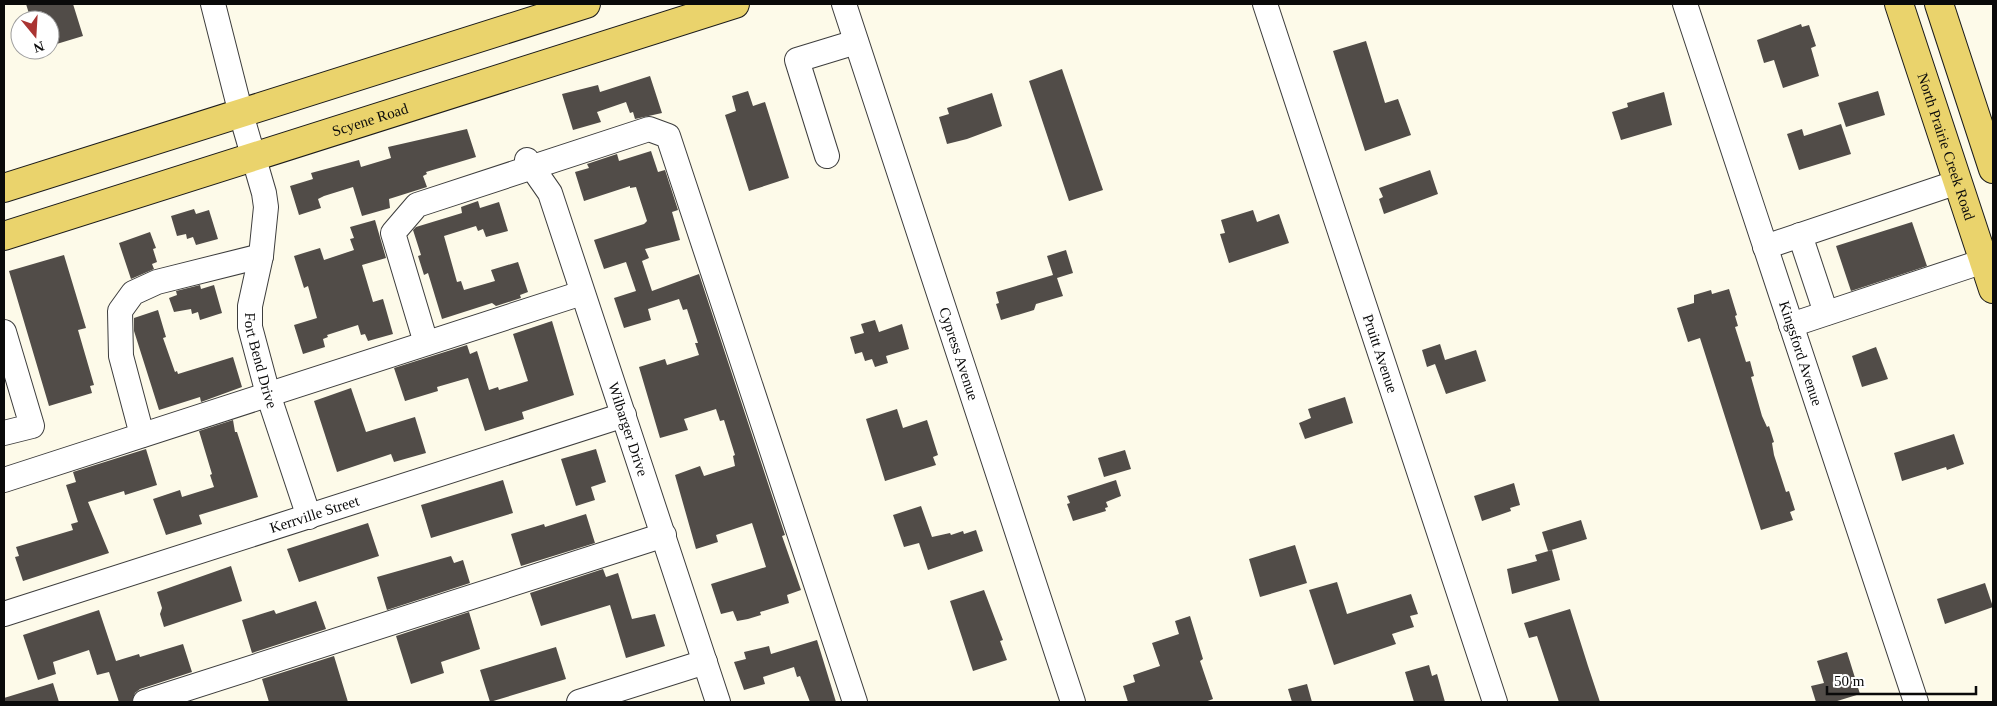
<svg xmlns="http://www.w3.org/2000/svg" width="1997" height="706" viewBox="0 0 1997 706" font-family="Georgia,serif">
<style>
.building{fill:#514c48}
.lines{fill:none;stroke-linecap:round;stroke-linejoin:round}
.minor-casing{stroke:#3d3d3d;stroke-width:26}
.major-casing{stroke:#1b1b1b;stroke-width:30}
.minor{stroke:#fff;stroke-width:24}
.major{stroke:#ead36c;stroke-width:28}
.labels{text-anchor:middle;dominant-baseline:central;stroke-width:5;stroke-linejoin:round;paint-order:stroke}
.street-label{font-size:15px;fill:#0a0a0a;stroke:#fff}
</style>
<rect width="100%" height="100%" fill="#fdfae9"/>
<!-- building -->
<path class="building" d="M26,4H73L83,36L50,46V20H31Z
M1801,24L1802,27L1809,25L1816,46L1811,48L1819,76L1783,88L1774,60L1764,63L1757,40Z
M1366,41L1385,103L1398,99L1411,135L1365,151L1333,51Z
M1062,69L1103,190L1069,201L1029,81Z
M650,76L662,113L635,119L633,112L630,113L626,102L597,112L601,122L573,130L562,94L598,85L600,92Z
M748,91L753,106L765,102L789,178L749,191L725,115L736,111L732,96Z
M1878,91L1885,115L1846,127L1838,103Z
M1664,92L1672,125L1621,140L1612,112L1628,107L1627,103Z
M992,93L1002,126L967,139L947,144L939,117L949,114L947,108Z
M1841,124L1851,154L1799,170L1787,134L1802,129L1804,136Z
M467,129L476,157L426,172L427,174L423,176L427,187L389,199L390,208L362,216L353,187L324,196L318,199L321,208L299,215L290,186L313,179L311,173L359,160L361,167L391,158L388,147Z
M651,151L658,172L665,170L678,210L672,212L680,240L645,249L649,258L642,261L652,291L699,274L785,535L782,536L801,590L787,595L789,603L760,612L761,615L748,619L737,621L733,611L721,614L711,584L766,567L752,523L716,535L718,542L696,549L675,475L700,466L704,476L735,466L733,456L735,455L724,420L720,421L716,409L713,410L684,419L688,430L660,438L639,367L665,359L667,365L699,355L695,343H698L687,309L683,310L679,299L648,309L651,320L624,328L614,298L636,291L626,262L604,269L594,240L644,224L647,221L636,187L630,188V186L584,201L575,172L589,168L587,164L617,154L619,161Z
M1430,170L1438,194L1384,214L1379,199L1383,197L1379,188Z
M478,201L480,208L499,202L508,231L486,237L483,229L478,231L476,226L444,236L457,282L461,281L464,290L495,281L491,270L518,262L528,292L520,295L521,298L496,306L492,303L442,319L428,273L424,275L418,256L421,255L413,230L416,227L462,213L461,207Z
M194,209L196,214L209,210L218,239L196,245L193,237L187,239L186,234L177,236L171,216Z
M1253,210L1257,222L1279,214L1289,243L1229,263L1220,234L1225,233L1221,220Z
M375,220L386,258L362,265L373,302L383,299L393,334L368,341L365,334L361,335L358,325L327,335L328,337L323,339L325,347L303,354L294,325L317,318L308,286L304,288L294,256L320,248L324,260L354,250L350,239L354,238L350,227Z
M1912,222L1927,266L1851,291L1836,246Z
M150,232L156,248L153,249L157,262L152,264L154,269L131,279L119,243Z
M1066,250L1073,273L1057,278L1063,296L1036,304L1034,310L1001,320L996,304L999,303L996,292L1053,275L1047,256Z
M64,255L86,328L78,330L94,385L90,386L92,393L49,406L9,271Z
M200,285L201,289L214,285L222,313L200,320L198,312L192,314L191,309L174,312L169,298L177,295L176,291Z
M1729,289L1737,315L1735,316L1738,326L1735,327L1746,362L1750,361L1754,376L1751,377L1762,416L1767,427L1769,426L1774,442L1772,443L1774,455L1786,492L1789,491L1795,510L1790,512L1793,520L1761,530L1700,338L1688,342L1677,308L1694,303V295L1711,290L1712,294Z
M158,310L166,337L163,338L175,372L177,371L178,374L233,357L242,387L201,402L200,397L159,410L134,331V318Z
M875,320L879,332L902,324L909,349L886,356L888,363L875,367L872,359L865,361L862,352L855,354L850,337L864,333L861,324Z
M552,321L574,395L522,412L524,419L485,431L468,378L437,387L438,391L405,401L394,368L467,345L470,354L477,351L489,390L498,387L499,390L528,381L513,334Z
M1440,344L1445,360L1476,350L1486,381L1446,394L1435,364L1427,367L1422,350Z
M1876,347L1888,379L1862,387L1852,356Z
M351,388L366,432L415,417L426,453L394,462L391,454L337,472L314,401Z
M1345,397L1353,423L1305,439L1299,423L1311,418L1308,409Z
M897,409L903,428L927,420L938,455L933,457L936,465L885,481L866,419Z
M233,420L235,432H237L258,497L199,515L202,524L166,535L153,499L180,490L182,497L214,487L210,475L212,474L199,431Z
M1954,434L1964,464L1947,470L1946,467L1902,481L1894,453Z
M146,449L157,485L125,495L124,491L88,502L109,553L23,581L15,557L19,556L16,547L73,530L71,524L78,522L66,485L76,482L73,472Z
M596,449L606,482L591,487L595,500L576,506L561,459Z
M1125,450L1131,469L1104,477L1098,458Z
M503,480L513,513L431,538L421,505Z
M1116,480L1121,496L1106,502L1108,507L1105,508L1106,511L1073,521L1067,504L1070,503L1067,496Z
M1514,483L1520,505L1510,508L1511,511L1482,521L1474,496Z
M921,506L932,537L950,533L951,535L963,531L964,534L976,530L983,551L928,570L919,543L904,547L893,515Z
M586,514L595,543L521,566L511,534L544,524L545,527Z
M1581,520L1587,539L1548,551L1542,532Z
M368,523L379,556L299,582L287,549Z
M1295,545L1307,583L1260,597L1249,559Z
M1552,550L1560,580L1512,594L1507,569L1537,561L1535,555Z
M451,556L454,563L463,560L470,583L387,610L377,577Z
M231,566L242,601L164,627L160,614L162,608L157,592Z
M603,569L606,577L618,573L632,619L655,614L665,646L626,658L610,605L541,626L530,593Z
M1337,582L1347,614L1411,594L1418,614L1410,616L1414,627L1392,634L1396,644L1334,665L1309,590Z
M1985,583L1993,607L1945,624L1937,599Z
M984,590L1003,640L1000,641L1007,660L973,671L950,601Z
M316,601L326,629L252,653L242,620L274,610L276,614Z
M1570,609L1588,666L1600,702H1559L1537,636L1529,638L1524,623Z
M99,610L116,661L139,654L140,657L183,644L192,672L140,689L135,693L132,702H119L109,672L97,675L89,650L53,662L56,674L38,680L23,635Z
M469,612L480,649L441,662L444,673L411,684L396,636Z
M1190,616L1203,659L1200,661L1213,699L1205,702H1128L1123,686L1135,682L1133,675L1160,666L1152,643L1179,634L1175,621Z
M817,640L836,702H810L800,676L797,677L794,667L763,677L765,684L744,690L734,662L746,659L744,652L769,646L771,654Z
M556,647L566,679L490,702L480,670Z
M1847,652L1860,694L1834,702H1816L1811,686L1824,683L1817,661Z
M334,656L348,702H269L262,679Z
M1429,665L1432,676L1437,674L1445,702H1414L1405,672Z
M53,683L59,702H4V698Z
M1307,684L1312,702H1292L1288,689Z"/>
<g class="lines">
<!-- minor casing -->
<g class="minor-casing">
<g id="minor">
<path id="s1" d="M213,4L241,114L264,193L266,207L261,256L250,306V327L268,394L309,517"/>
<path id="s2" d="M844,4L1073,702"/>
<path id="s3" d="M1265,4L1495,702"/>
<path id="s4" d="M1685,4L1916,702"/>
<path d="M827,156L797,60L856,42"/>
<path id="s5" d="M527,160L550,193L718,702"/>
<path d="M1800,235L1826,313"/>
<path d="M1765,247L1958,182"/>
<path d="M1791,325L1984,261"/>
<path d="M4,332L32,426L4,433"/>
<path d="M426,343L393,233L417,205L649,129L668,136L855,702"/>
<path d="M142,435L121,356L120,311L133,293L157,282L261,256"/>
<path d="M4,480L582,293"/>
<path id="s6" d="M4,614L624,415"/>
<path d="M145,702L664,535"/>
<path d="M579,702L705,662"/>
</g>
</g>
<!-- major casing -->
<g class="major-casing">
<g id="major">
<path id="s7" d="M1899,4L1993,289"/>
<path d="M1939,4L1993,169"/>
<path d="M4,188L586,4"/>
<path id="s8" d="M4,236L735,4"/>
</g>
</g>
<!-- minor -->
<use href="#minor" class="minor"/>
<!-- major -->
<use href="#major" class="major"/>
</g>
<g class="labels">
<!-- street labels -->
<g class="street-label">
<text stroke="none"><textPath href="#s8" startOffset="384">Scyene Road</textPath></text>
<text stroke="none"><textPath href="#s7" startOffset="150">North Prairie Creek Road</textPath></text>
<text stroke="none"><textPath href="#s2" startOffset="368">Cypress Avenue</textPath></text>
<text stroke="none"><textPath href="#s3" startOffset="368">Pruitt Avenue</textPath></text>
<text stroke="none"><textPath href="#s4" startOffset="368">Kingsford Avenue</textPath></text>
<text stroke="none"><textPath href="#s1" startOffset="366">Fort Bend Drive</textPath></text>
<text stroke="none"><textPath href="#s5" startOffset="289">Wilbarger Drive</textPath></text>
<text stroke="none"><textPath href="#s6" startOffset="326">Kerrville Street</textPath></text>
</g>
</g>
<!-- border -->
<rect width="1997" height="706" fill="none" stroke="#0a0a0a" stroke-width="10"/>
<!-- north arrow -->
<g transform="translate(35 35) rotate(162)"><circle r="24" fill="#ffffff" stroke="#9d9d9d"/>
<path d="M0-4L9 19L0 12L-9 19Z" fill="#aa3432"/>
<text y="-8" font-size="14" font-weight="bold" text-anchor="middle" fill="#0a0a0a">N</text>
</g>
<!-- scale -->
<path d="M1827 686v8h149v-8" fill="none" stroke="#0a0a0a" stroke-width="2.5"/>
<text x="1834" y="686" font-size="15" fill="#0a0a0a" stroke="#ffffff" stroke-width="4" paint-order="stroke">50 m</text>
</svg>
